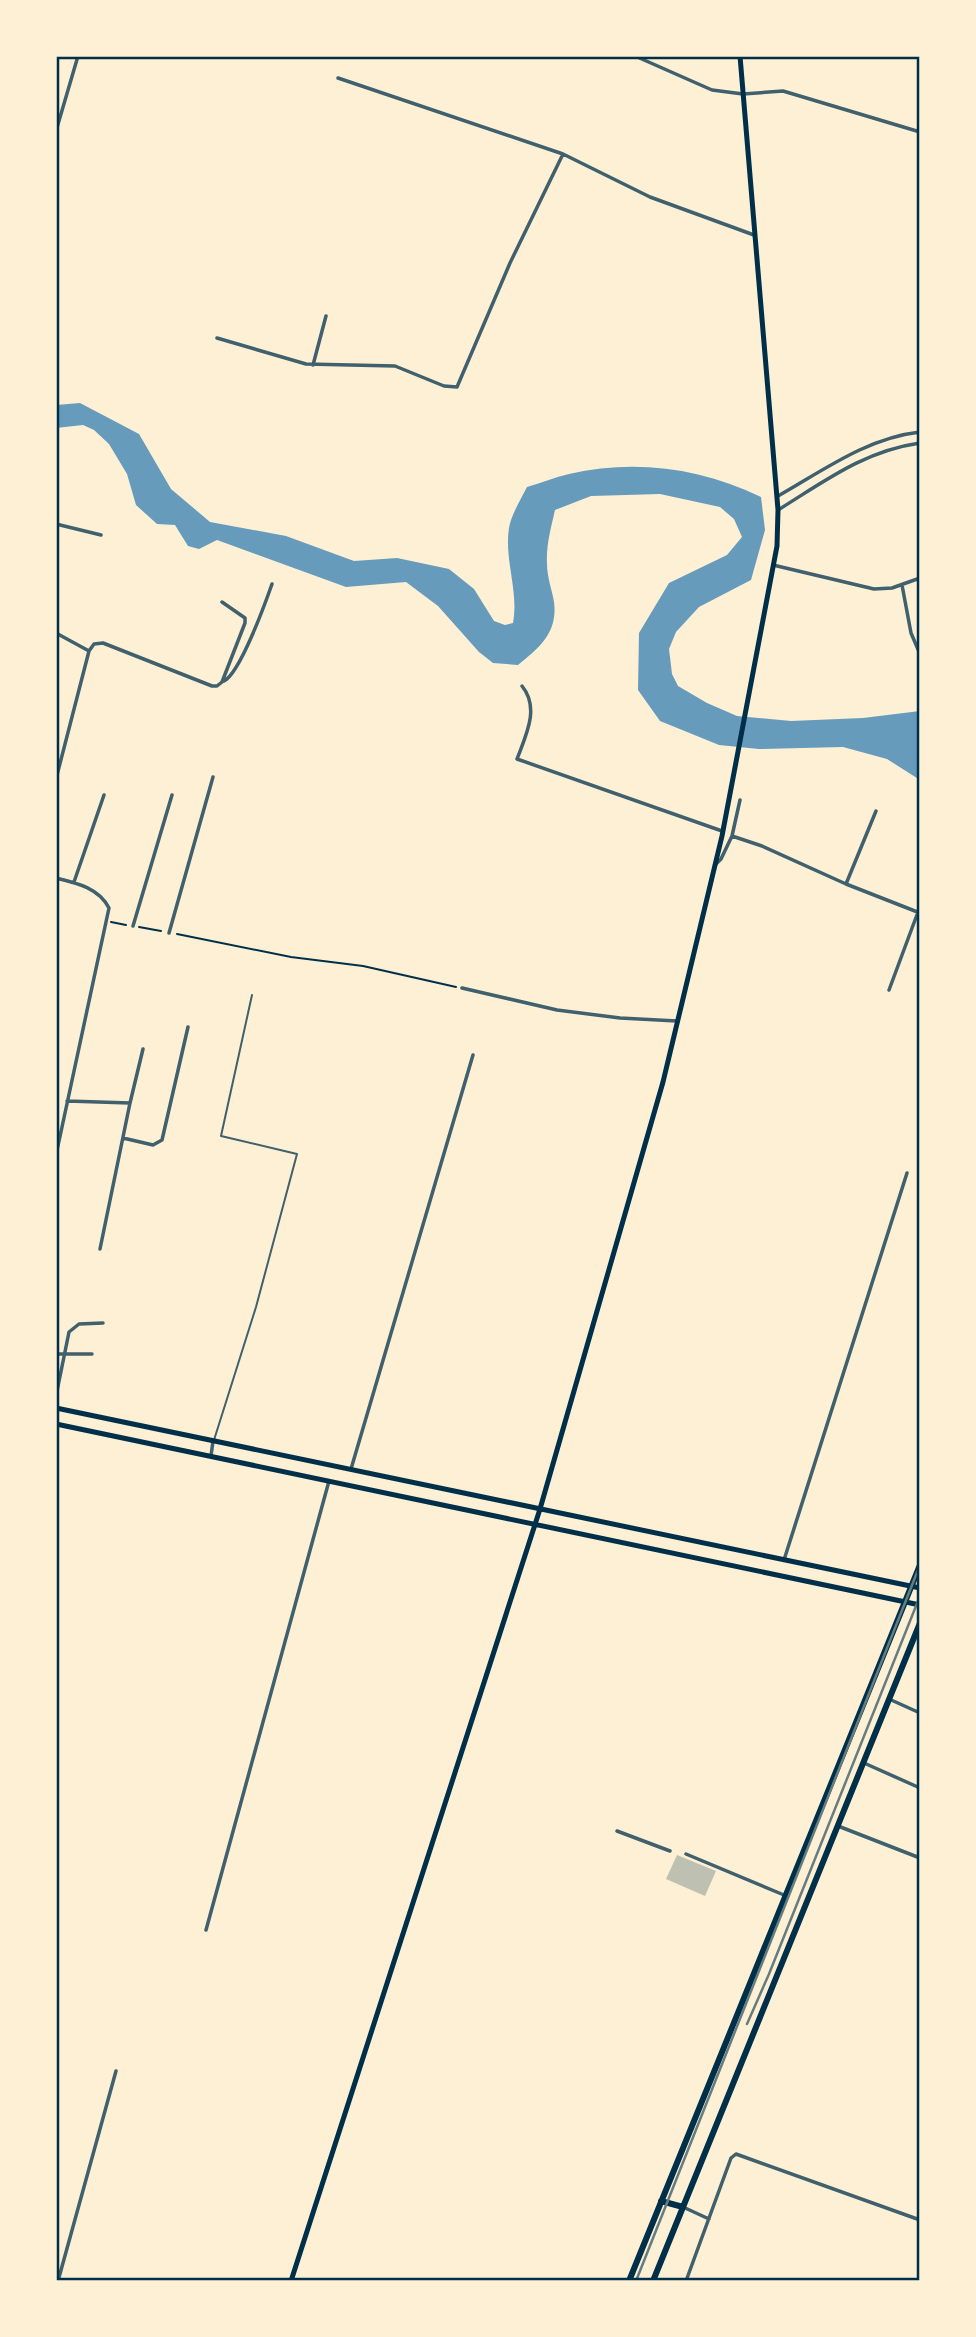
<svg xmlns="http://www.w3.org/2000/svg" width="976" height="2337" viewBox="0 0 976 2337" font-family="Quicksand,sans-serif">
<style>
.water{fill:#669bbc}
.building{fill:#bec0b2}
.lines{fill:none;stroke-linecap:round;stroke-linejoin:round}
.path{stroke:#003049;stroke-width:2}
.service{stroke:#3f606c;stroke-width:2}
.minor{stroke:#3f606c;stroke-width:3.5}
.secondary{stroke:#003049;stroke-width:5}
.trunk{stroke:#003049;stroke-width:6}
.rail{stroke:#657d81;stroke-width:2.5}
.neatline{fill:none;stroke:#003049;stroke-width:2.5}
</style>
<rect width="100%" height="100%" fill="#fdf0d5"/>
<!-- water -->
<path class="water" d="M80,403L139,434L171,489L210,522L286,536L354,561L397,558L449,569L474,589L494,621L505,625L513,623C519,591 504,560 509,528C511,515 521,499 527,487C541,483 555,477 569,474C635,459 701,468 761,497L765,530L751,580L699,607L676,632L669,649L672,674L678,686L707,703L737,716L791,721L863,718L920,711V780L887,759L843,747L759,749L719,745L660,721L638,690L639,633L669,583L727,555L742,537L734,519L720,507L660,494L591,496L555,510C551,528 546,545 547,564C547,577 552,590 554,602C558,633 539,648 518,665L493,663L479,652L438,606L406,582L346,587L217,540L199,549L188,546L175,525L157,524L136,505L127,474L109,444L94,430L83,425L56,428V405Z"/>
<!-- building -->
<path class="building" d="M677,1855L716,1871L705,1896L666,1879Z"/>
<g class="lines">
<!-- path -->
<path class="path" d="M111,922L126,925
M139,927L161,931
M177,934L291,957L363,966L456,987"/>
<!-- service -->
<path class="service" d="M214,1440L256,1307L297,1154L221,1136L252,995"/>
<!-- minor -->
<path class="minor" d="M635,56L712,90L743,94L783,91L920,132
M338,78L563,154L650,197L754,235
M56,131L78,56
M217,338L306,364L395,366L444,386L457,387L510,263L563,154
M313,365L326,316
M778,496C824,470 867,438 920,432
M778,510C825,481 864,451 920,443
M56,524L101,535
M773,565L874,589L892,588L920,578
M902,585L911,633L920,654
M56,633L89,651L56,779
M89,651L94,644L103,643L212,686H217L222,682L245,623V618L222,602
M224,681C240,673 265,604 272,584
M522,686C540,708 526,735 517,759L722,831
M740,800L732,836L762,846L846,884L920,913
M716,864L721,859L732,836
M56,878C77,883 99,888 109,908L56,1155
M74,882L104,795
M846,884L876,811
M133,926L172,795
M169,933L213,777
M462,988L557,1010L620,1018L677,1021
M889,990L918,912
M67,1101L130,1103L143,1049
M123,1138L153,1145L162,1140L188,1027
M100,1249L130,1103
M56,1354H92
M56,1396L69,1332L79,1324L103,1323
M211,1456L213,1441
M351,1469L473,1055
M784,1560L907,1173
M889,1699L920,1713
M864,1763L920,1788
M838,1826L920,1858
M617,1831L670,1851
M686,1854L784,1895
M206,1930L329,1481
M683,2207L709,2219
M58,2281L116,2071
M686,2281L731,2158L736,2154L920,2220"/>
<!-- secondary -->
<path class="secondary" d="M56,1408L920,1588
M56,1424L920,1605
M291,2281L540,1509L663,1082L722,836L777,546L778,510L740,56"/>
<!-- trunk -->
<path class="trunk" d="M661,2201L683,2207
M629,2281L920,1565
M653,2281L920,1623"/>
<!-- rail -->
<path class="rail" d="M747,2024L769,1974L920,1596
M636,2281L920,1565"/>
</g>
<!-- border -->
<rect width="976" height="2337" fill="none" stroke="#fdf0d5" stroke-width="116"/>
<rect x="58" y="58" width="860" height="2221" class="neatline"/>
</svg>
